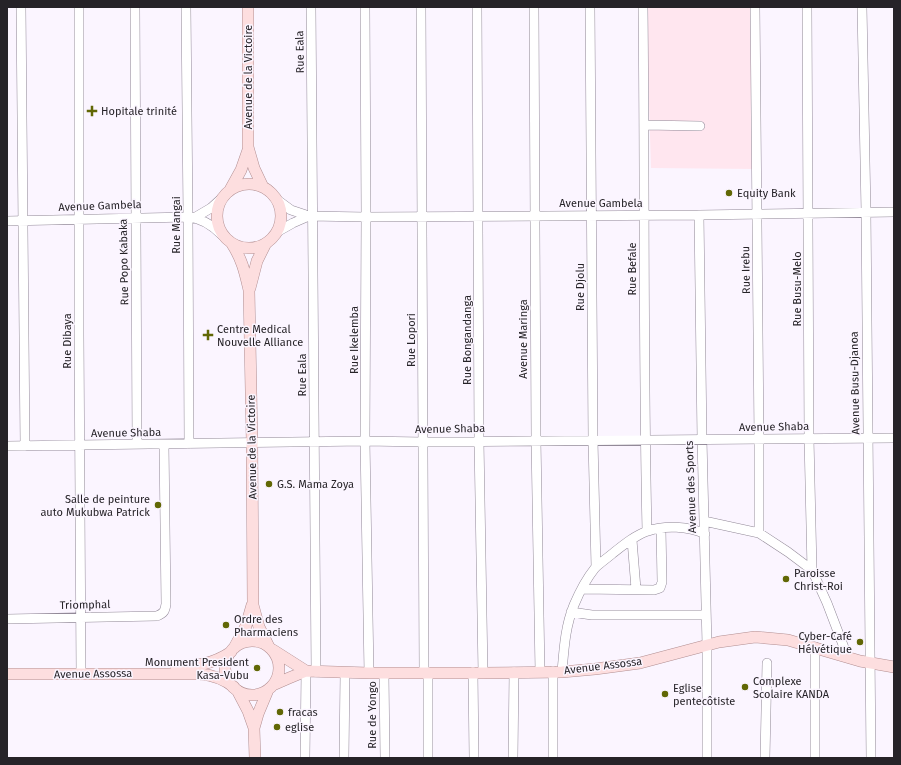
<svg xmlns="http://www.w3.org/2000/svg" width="901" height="765" viewBox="0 0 901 765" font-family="'Fira Sans',sans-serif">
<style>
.commercial{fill:#ffe6ef}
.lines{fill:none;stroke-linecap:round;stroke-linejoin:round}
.minor-casing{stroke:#928998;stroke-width:10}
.major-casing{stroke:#b18e91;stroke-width:12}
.minor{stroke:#fff;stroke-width:9}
.major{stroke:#fddedf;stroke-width:11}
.poi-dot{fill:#616705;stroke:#fbf5ff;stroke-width:1.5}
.labels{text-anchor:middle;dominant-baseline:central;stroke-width:3;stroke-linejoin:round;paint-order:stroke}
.street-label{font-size:11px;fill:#262328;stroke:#fbf5ff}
.poi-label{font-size:11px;fill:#262328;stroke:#fbf5ff;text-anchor:start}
</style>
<rect width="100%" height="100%" fill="#fbf5ff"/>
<!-- commercial -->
<path class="commercial" d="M646,7H754L755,169L651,168Z"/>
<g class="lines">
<!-- minor casing -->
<g class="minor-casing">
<path id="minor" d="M21,7L25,446
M79,7V334L81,675
M135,7L137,444
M186,7L188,217L189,444
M311,7L316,672
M365,7L366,217L365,441L369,673
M421,7L424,672
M477,7L479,441L483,673
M534,7L536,440L540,672
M590,7L593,440L596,567
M643,7C645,182 643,356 647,531
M755,7L759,439V533
M807,7L809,438L812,570
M862,7L866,212L871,758
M645,125L700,126
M276,199L291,210L309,216L366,217L699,215L894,212
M699,215L702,439L707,645V758
M194,218L211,208L222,198
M7,221L188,217C201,218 213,226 222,235
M277,232L293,223L309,216
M7,446L365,441L423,442L894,438
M704,521L759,533L788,552L812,570L827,603L848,658
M632,540L636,589
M582,589L654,590L660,588L662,582L661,529
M571,612L592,615H706
M7,619L157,616C164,613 165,611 166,604L164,444
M815,647V758
M553,671V758
M473,672L474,758
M562,672C564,649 565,627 574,605C579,593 587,578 595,568C600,563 606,559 612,554C622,546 635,535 648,531C664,525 689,526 705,534
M384,673L385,758
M305,758L306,671
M344,758L345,673
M428,758V672
M513,758L514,672
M765,758L767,663"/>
</g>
<!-- major casing -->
<g class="major-casing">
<path id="major" d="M248,7V147L254,168L263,187
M217 216a32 32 0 1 1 64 0a32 32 0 1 1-64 0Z
M230,190L241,170L248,150
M232,244C242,259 245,273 249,290L252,442L253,605L259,627L269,647
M250,288L257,261L266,243
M225 668a27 27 0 1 1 54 0a27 27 0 1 1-54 0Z
M234,648L246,626L252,605
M273,650L306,671
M176,667C197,666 213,664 231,652
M7,674H200C213,675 224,679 234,687
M273,685L289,678L306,671L369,673H483L562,672L595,669L640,663L719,642L755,637L788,640L860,661L894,667
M237,690L248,711L254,728L255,758
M254,728L258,714L268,690"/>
</g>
<!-- minor -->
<use href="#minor" class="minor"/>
<!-- major -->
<use href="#major" class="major"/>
</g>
<!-- markers -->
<g class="poi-dot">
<path d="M90 105h4v4h4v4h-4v4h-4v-4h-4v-4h4z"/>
<circle cx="729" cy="193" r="4"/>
<path d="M206 329h4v4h4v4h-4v4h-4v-4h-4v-4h4z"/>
<circle cx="269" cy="484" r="4"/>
<circle cx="158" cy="505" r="4"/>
<circle cx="786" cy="579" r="4"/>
<circle cx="226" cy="625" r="4"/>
<circle cx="860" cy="642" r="4"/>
<circle cx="257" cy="668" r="4"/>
<circle cx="745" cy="687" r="4"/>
<circle cx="665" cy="694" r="4"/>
<circle cx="280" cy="712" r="4"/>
<circle cx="277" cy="727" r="4"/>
</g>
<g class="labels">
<!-- street labels -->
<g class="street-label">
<text transform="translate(300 52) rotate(-91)">Rue Eala</text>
<text transform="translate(248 77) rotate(-90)">Avenue de la Victoire</text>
<text x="601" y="203">Avenue Gambela</text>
<text transform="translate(100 206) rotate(-2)">Avenue Gambela</text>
<text transform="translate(176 225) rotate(-90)">Rue Mangai</text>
<text transform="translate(124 262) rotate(-91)">Rue Popo Kabaka</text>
<text transform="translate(632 269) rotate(-90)">Rue Befale</text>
<text transform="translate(746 270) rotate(-91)">Rue Irebu</text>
<text transform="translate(580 287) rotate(-90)">Rue Djolu</text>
<text transform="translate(797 289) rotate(-90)">Rue Busu-Melo</text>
<text transform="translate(523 339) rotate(-90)">Avenue Maringa</text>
<text transform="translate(354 340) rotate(-90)">Rue Ikelemba</text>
<text transform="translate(411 340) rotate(-90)">Rue Lopori</text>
<text transform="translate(467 340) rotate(-90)">Rue Bongandanga</text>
<text transform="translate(67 341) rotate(-90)">Rue Dibaya</text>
<text transform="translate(302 375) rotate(-90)">Rue Eala</text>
<text transform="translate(855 383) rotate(-91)">Avenue Busu-Djanoa</text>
<text transform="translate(774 427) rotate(-1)">Avenue Shaba</text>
<text transform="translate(450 429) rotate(-1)">Avenue Shaba</text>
<text transform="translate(126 433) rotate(-1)">Avenue Shaba</text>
<text transform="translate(252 447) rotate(-91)">Avenue de la Victoire</text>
<text transform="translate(691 487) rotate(-92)">Avenue des Sports</text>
<text transform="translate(85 605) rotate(-1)">Triomphal</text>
<text transform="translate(603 666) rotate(-7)">Avenue Assossa</text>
<text transform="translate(93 674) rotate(-1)">Avenue Assossa</text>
<text transform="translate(372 715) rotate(-90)">Rue de Yongo</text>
</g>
<!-- poi labels -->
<g class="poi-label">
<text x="101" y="111">Hopitale trinité</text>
<text x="737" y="193">Equity Bank</text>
<text x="217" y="329">Centre Medical<tspan x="217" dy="13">Nouvelle Alliance</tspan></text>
<text x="277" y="484">G.S. Mama Zoya</text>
<text x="150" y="499" text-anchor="end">Salle de peinture<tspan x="150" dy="13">auto Mukubwa Patrick</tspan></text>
<text x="794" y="573">Paroisse<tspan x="794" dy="13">Christ-Roi</tspan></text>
<text x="234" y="619">Ordre des<tspan x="234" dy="13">Pharmaciens</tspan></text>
<text x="852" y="636" text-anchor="end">Cyber-Café<tspan x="852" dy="13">Hélvétique</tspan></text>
<text x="249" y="662" text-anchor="end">Monument President<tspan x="249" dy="13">Kasa-Vubu</tspan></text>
<text x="753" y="681">Complexe<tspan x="753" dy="13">Scolaire KANDA</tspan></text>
<text x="673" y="688">Eglise<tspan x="673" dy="13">pentecôtiste</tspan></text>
<text x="288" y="712">fracas</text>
<text x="285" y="727">eglise</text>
</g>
</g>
<!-- border -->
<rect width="901" height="765" fill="none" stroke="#262328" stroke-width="16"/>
</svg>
